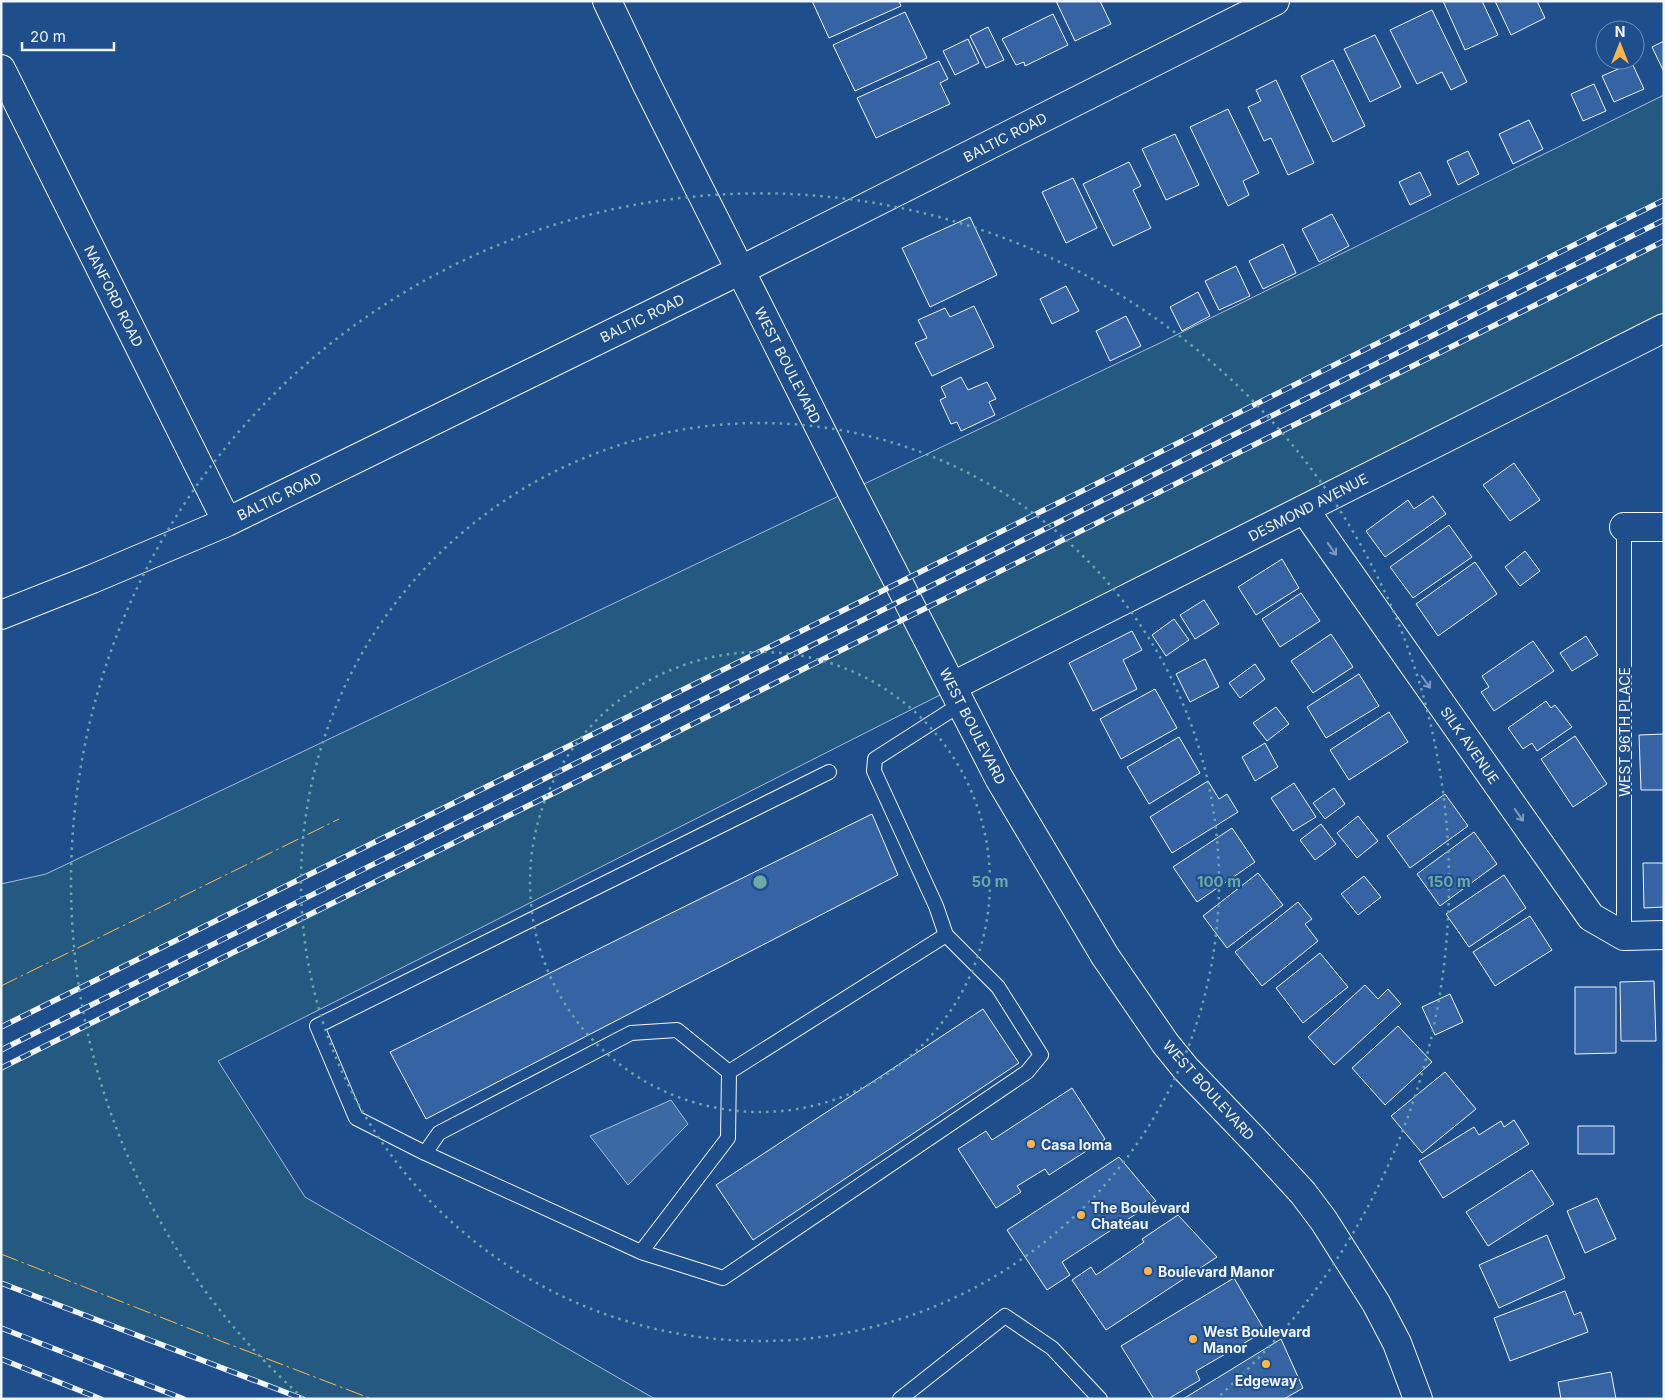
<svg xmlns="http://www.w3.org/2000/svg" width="1665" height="1400" viewBox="0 0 1665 1400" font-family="Inter,sans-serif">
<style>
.green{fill:#245a82;stroke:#a8bbd7}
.water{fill:#3b69a3;stroke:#a8bbd7}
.building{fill:#3563a3;stroke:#f2f6ff}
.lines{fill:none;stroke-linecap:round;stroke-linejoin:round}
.service-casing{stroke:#f2f6ff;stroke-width:16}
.minor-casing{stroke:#f2f6ff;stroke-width:30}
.tertiary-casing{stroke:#f2f6ff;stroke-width:30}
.secondary-casing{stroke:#f2f6ff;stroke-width:30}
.service{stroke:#1f4e8c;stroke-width:14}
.minor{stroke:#1f4e8c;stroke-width:28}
.tertiary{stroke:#1f4e8c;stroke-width:28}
.secondary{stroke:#1f4e8c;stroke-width:28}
.rail-casing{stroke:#f2f6ff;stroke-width:5.5}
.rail{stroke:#1f4e8c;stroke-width:4;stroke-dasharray:11;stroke-linecap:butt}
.power{stroke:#ffb74d;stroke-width:1;stroke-dasharray:18 4 2.5 4;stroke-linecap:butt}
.oneway{stroke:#7e9ac0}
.ring{fill:none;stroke:#6aa9a8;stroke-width:2.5;stroke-dasharray:2.5 5}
.poi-dot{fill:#ffb74d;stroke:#1f4e8c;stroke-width:2}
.labels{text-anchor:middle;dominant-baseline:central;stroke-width:4;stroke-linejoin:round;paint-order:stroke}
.street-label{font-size:14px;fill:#f2f6ff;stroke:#1f4e8c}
.poi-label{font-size:14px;font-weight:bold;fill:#f2f6ff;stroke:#1f4e8c;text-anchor:start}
.centre{fill:#6aa9a8;stroke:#1f4e8c;stroke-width:2.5}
.ring-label{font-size:15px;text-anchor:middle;font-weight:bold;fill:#6aa9a8;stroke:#1f4e8c;stroke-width:4;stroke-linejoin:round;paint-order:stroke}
</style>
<rect width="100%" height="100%" fill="#1f4e8c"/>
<!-- green -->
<path class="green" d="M1664,95V200L852,606L1,1027V884L46,874L1164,341Z
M1664,241V328L218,1061L305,1197L655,1399H303L1,1283V1068Z"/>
<!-- water -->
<path class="water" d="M671,1100L688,1124L628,1185L590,1136Z"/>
<!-- building -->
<path class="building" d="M812,1H899L901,6L829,38Z
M1056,1H1100L1111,24L1075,41Z
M1443,1H1482L1498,35L1465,50Z
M1495,1H1537L1545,18L1511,35Z
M1432,10L1467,82L1451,90L1442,72L1417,84L1390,30Z
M905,12L927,58L855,91L833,45Z
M1053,14L1068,45L1025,66L1024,62L1016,65L1002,39Z
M988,27L1004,60L986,68L970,36Z
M1375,35L1401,87L1370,102L1344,49Z
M968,39L979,63L955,75L943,51Z
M1664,41V72L1652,47Z
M1333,60L1365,126L1333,142L1301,76Z
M939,61L948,79L940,83L950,104L876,138L857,98Z
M1632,63L1644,89L1614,102L1602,76Z
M1276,80L1314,163L1288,175L1271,138L1264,141L1248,107L1261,101L1256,90Z
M1594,84L1606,111L1583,121L1571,94Z
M1228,109L1259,173L1243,181L1249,195L1228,206L1190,127Z
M1529,120L1543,149L1513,164L1499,134Z
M1175,134L1199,185L1166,200L1142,149Z
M1468,151L1479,174L1458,185L1447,161Z
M1129,162L1141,186L1133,190L1151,228L1113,246L1083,184Z
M1420,172L1431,195L1410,205L1399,182Z
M1073,178L1097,228L1066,243L1042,192Z
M1332,214L1349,246L1319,262L1302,229Z
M970,217L997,275L930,307L902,248Z
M1283,244L1296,273L1263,289L1249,261Z
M1236,266L1250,296L1219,310L1205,281Z
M1066,286L1079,311L1052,324L1040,299Z
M1198,292L1210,316L1182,331L1170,307Z
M974,306L994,347L932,376L915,343L927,338L918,320L945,308L950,317Z
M1126,316L1141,346L1110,361L1096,331Z
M961,377L968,390L987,382L996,399L989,402L995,415L961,431L957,422L951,424L940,400L946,397L941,387Z
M1514,463L1540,500L1510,521L1483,485Z
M1433,496L1446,514L1385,557L1366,531L1408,500L1414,509Z
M1449,525L1472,557L1413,598L1390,567Z
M1525,551L1540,571L1520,586L1505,567Z
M1282,559L1299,588L1256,615L1238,587Z
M1475,562L1497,594L1438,636L1416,604Z
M1301,593L1320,621L1280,647L1262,619Z
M1204,600L1219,624L1195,639L1180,615Z
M1174,619L1189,640L1166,656L1152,635Z
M1132,631L1142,650L1123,660L1137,689L1093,711L1069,663Z
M1331,634L1353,667L1313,693L1291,661Z
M1586,636L1598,655L1572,671L1560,653Z
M1533,641L1554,671L1494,711L1481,692L1489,687L1482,676Z
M1205,659L1219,687L1190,702L1176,674Z
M1255,664L1265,679L1240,698L1229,683Z
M1359,674L1379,706L1326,738L1307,707Z
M1155,689L1177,728L1121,759L1100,719Z
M1546,701L1551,708L1555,705L1572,727L1537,751L1532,743L1523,749L1508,728Z
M1276,707L1289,724L1267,741L1253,723Z
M1389,712L1408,742L1349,780L1330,750Z
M1664,734V790H1641L1639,735Z
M1575,736L1607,784L1573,807L1541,759Z
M1179,737L1200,773L1149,804L1127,767Z
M1265,743L1278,767L1255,781L1242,757Z
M1208,781L1219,799L1227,794L1238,812L1172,853L1150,817Z
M1294,783L1316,817L1293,831L1271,798Z
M1334,788L1345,804L1325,819L1313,803Z
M1445,794L1468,826L1410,868L1387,836Z
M872,814L898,875L426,1119L390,1052Z
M1358,816L1378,841L1357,858L1337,833Z
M1321,824L1336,844L1315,860L1300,840Z
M1232,828L1255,862L1197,902L1173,867Z
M1474,832L1497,864L1440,906L1417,874Z
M1643,863H1664V907L1644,908Z
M1258,873L1283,905L1227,948L1203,916Z
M1504,875L1526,908L1469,947L1446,914Z
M1364,876L1381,897L1358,915L1341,894Z
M1298,902L1312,919L1305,924L1318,941L1262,986L1235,952Z
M1530,916L1552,950L1495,986L1473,952Z
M1320,953L1348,987L1303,1023L1276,988Z
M1654,981L1656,1041H1621L1620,982Z
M1365,985L1378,999L1388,989L1401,1004L1334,1065L1308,1037Z
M1575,987H1616V1053L1575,1054Z
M1450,994L1463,1022L1435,1035L1422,1007Z
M983,1009L1019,1063L753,1240L716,1185Z
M1398,1026L1432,1062L1385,1105L1352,1068Z
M1445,1072L1476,1109L1422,1153L1391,1116Z
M1072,1088L1105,1139L1049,1175L1045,1169L1017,1186L1021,1192L996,1208L958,1149L986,1131L992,1140Z
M1514,1120L1529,1144L1443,1198L1419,1161L1474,1127L1479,1135L1501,1121L1504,1127Z
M1578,1126H1614V1154H1578Z
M1119,1157L1156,1201L1062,1262L1070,1275L1047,1290L1007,1230Z
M1532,1170L1554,1204L1488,1246L1466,1212Z
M1597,1198L1616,1239L1585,1253L1567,1211Z
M1178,1215L1217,1257L1106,1330L1072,1280L1091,1267L1096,1275L1144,1242L1142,1239Z
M1547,1235L1565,1278L1499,1308L1479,1265Z
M1234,1278L1265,1331L1196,1371L1200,1380L1168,1399H1154L1121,1346Z
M1565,1291L1574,1315L1581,1312L1588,1332L1510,1361L1494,1318Z
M1281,1339L1303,1388L1284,1399H1183Z
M1611,1372L1616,1399H1561L1558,1382Z"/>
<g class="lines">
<!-- service casing -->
<g class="service-casing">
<path id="service" d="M1624,527V936
M729,1072L946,935
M425,1153L356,1118L317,1026L829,772
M641,1252L728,1138L729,1072L677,1030L631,1033L439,1133L425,1153L641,1252L723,1278L1027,1072L1041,1055L998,987L946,935L936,906L874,771L875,759L961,704
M900,1399L1005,1316L1052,1348L1100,1399"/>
</g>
<!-- minor casing -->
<g class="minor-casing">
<path id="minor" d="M1,69L227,522
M1304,509L1591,917L1624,936L1664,935
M1624,527H1664
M1,615L92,579L227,522L741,270
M953,686L1664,328"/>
</g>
<!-- tertiary casing -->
<g class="tertiary-casing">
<path id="tertiary" d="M741,270L1275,1"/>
</g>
<!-- secondary casing -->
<g class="secondary-casing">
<path id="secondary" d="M607,1L647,85L851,490L999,778L1105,956L1165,1043L1186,1069L1258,1144L1303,1193L1324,1221L1376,1303L1397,1343L1418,1399"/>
</g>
<!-- service -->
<use href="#service" class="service"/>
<!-- minor -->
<use href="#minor" class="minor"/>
<!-- tertiary -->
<use href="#tertiary" class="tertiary"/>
<!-- secondary -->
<use href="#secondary" class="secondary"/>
<!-- rail casing -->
<g class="rail-casing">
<path id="rail" d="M1,1027L852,606L1664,200
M1,1050L1664,220
M1,1068L1664,241
M1,1283L303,1399
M1,1328L184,1399
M1,1359L101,1399"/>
</g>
<!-- rail -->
<use href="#rail" class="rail"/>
<!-- power -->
<path class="power" d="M1,986L339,819
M1,1254L226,1343L372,1399"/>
</g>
<!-- one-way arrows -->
<defs><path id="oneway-shaft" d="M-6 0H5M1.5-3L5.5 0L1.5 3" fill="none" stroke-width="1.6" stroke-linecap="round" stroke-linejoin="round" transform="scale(1.25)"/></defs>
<g class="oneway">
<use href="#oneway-shaft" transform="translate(1332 549) rotate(55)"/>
<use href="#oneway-shaft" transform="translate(1426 682) rotate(55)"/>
<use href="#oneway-shaft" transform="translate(1519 815) rotate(55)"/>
</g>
<!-- distance rings -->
<g class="ring">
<circle cx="760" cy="882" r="230"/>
<circle cx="760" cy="882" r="459"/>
<path d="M303 1398A689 689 0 1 1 1217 1398"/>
</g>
<!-- markers -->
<g class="poi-dot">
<circle cx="1031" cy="1144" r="5"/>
<circle cx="1081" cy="1215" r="5"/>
<circle cx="1148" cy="1271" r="5"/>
<circle cx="1193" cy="1339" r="5"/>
<circle cx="1266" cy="1364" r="5"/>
</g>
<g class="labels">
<!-- street labels -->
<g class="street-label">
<text transform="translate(1005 137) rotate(-27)">BALTIC ROAD</text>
<text transform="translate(114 296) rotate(63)">NANFORD ROAD</text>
<text transform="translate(642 318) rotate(-26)">BALTIC ROAD</text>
<text transform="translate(788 365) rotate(63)">WEST BOULEVARD</text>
<text transform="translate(279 496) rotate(-26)">BALTIC ROAD</text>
<text transform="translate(1308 507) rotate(-27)">DESMOND AVENUE</text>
<text transform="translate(973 726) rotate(63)">WEST BOULEVARD</text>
<text transform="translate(1624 732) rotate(-90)">WEST 96TH PLACE</text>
<text transform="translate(1470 745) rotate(55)">SILK AVENUE</text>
<text transform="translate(1209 1090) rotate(48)">WEST BOULEVARD</text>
</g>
<!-- poi labels -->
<g class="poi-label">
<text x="1041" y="1144">Casa Ioma</text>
<text x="1091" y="1207">The Boulevard<tspan x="1091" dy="16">Chateau</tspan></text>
<text x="1158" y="1271">Boulevard Manor</text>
<text x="1203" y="1331">West Boulevard<tspan x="1203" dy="16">Manor</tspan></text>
<text x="1266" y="1380" text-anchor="middle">Edgeway</text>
</g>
</g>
<circle cx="760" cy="882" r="8" class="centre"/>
<g class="ring-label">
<text x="990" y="887">50 m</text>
<text x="1219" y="887">100 m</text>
<text x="1449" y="887">150 m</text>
</g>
<!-- border -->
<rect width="1665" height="1400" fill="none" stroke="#f2f6ff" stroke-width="5"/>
<!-- north arrow -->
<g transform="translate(1620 45)"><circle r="24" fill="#1f4e8c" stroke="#7391ba"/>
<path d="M0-4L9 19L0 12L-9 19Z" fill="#ffb74d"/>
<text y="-8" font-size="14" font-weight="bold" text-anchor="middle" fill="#f2f6ff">N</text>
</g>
<!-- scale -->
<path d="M22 42v8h92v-8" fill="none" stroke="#f2f6ff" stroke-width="2.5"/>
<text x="30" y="42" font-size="15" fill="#f2f6ff" stroke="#1f4e8c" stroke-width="4" paint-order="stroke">20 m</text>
</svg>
